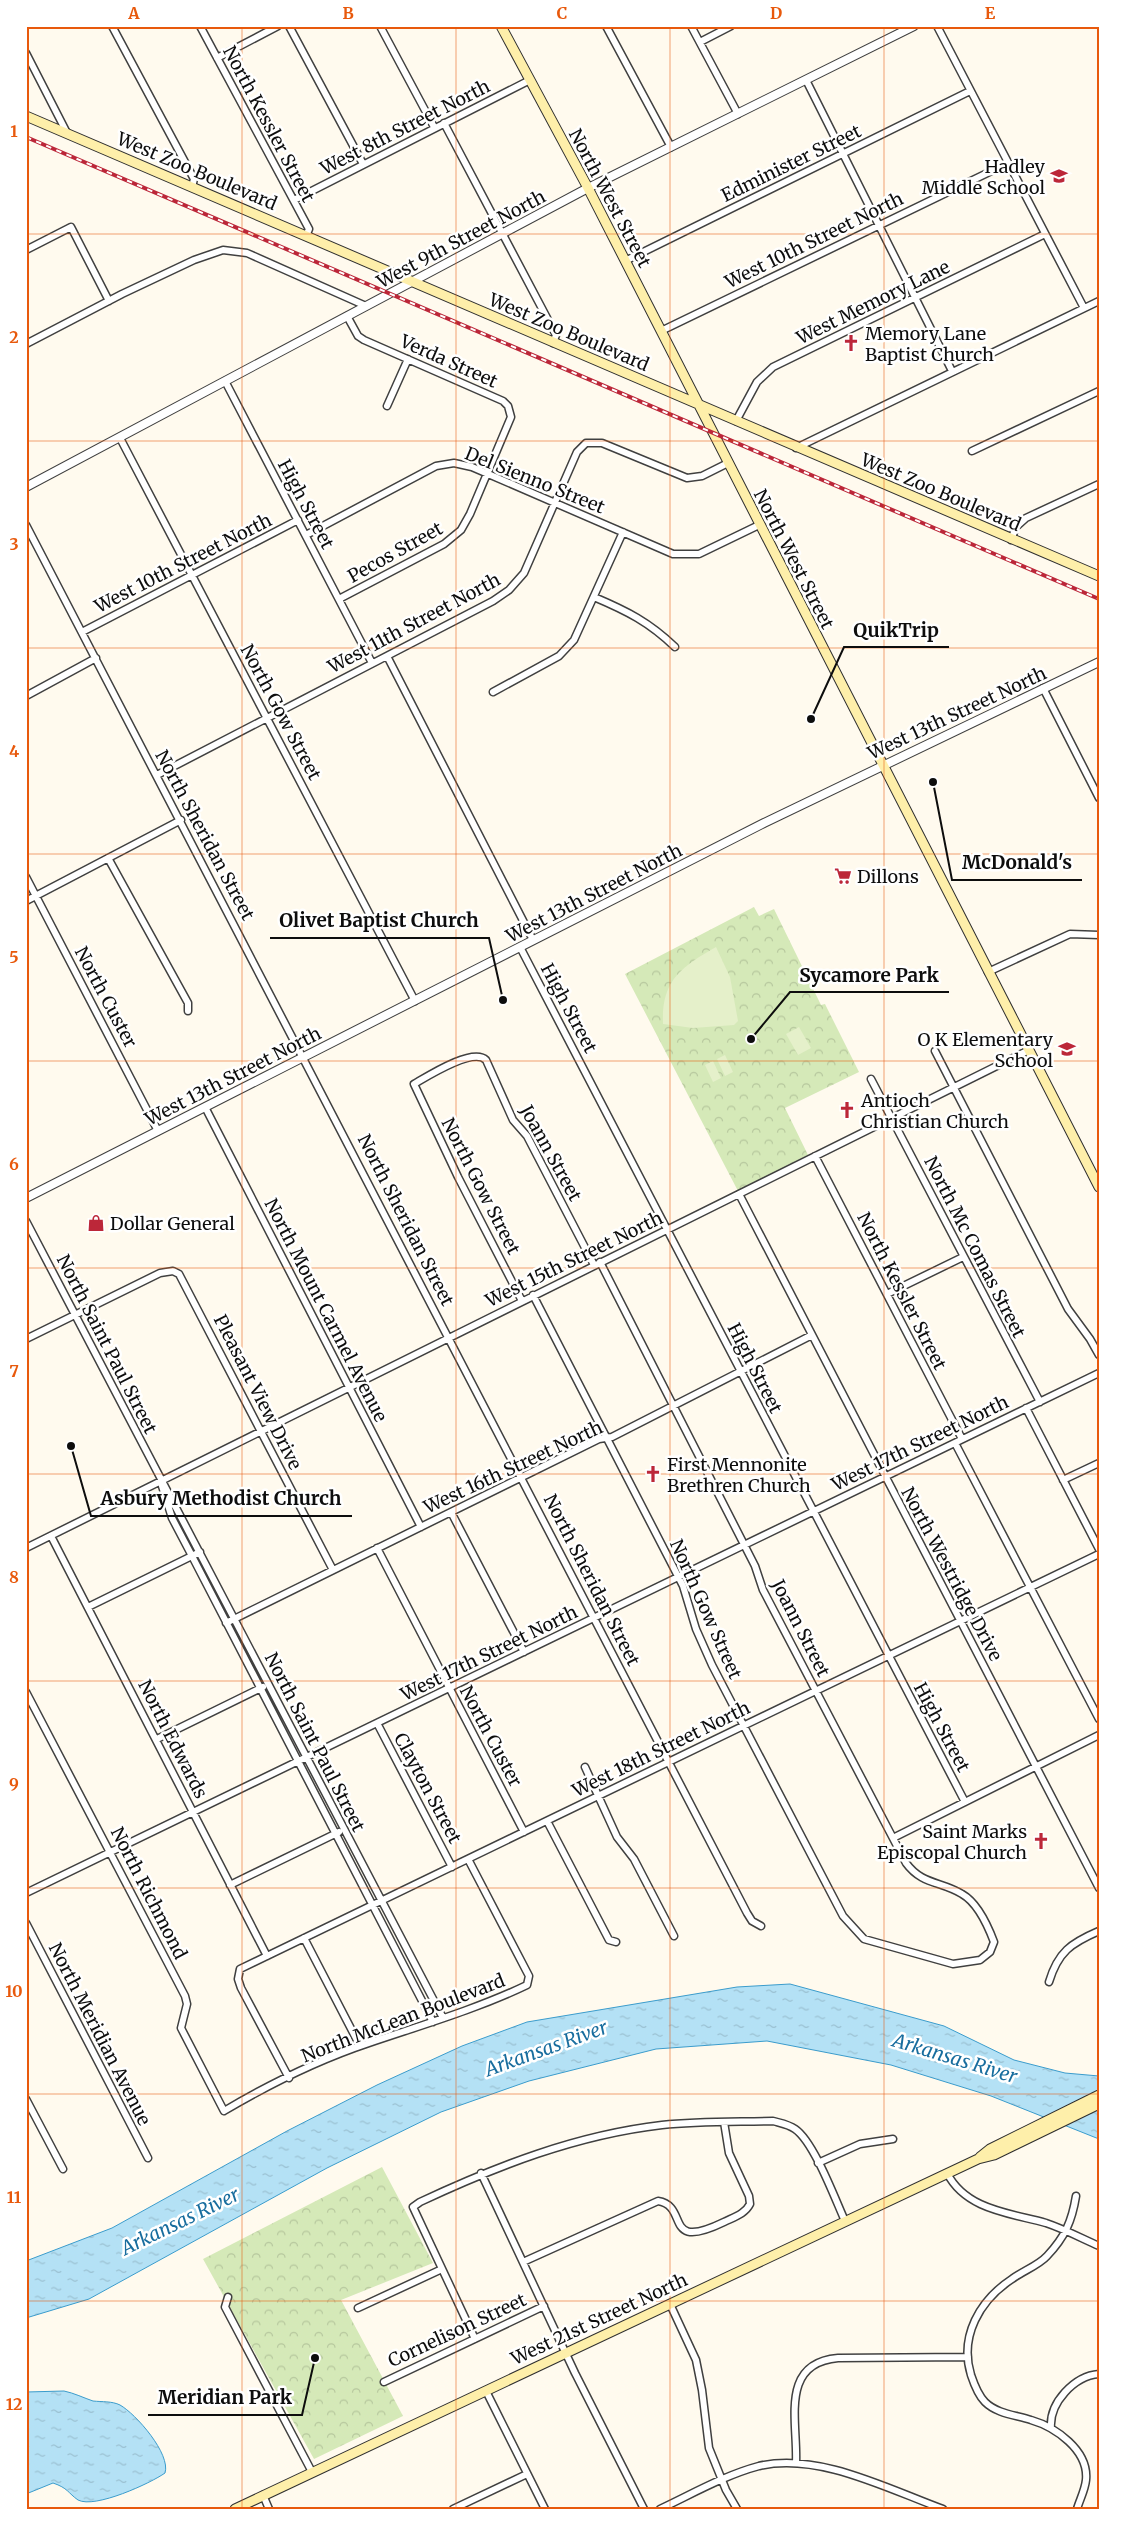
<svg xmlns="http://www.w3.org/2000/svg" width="1125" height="2535" viewBox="0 0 1125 2535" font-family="Merriweather,serif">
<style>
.park{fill:url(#park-crowns)}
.pitch{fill:#e5f0ca}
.water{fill:url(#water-ripples);stroke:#3b9ccc}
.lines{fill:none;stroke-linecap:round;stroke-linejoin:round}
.minor-casing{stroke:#404040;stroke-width:9}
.tertiary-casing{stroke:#404040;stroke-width:10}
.secondary-casing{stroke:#2f2f2f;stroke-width:11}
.minor{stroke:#fff;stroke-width:6}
.tertiary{stroke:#fff;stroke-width:8}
.secondary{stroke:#feefaa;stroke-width:9}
.rail-casing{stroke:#bc2739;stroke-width:4}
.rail{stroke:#fff;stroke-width:2;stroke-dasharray:5.5;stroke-linecap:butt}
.grid{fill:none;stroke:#e8590c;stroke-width:1;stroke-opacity:0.55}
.labels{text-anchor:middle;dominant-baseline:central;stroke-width:5;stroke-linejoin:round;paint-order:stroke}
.street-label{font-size:18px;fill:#0d0d0d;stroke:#fff}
.poi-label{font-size:18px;fill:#0d0d0d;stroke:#fff;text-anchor:start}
.water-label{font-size:19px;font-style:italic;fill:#186d9e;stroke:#fff}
.leader{fill:none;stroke:#0d0d0d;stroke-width:2}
.callout-dot{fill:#0d0d0d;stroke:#fff;stroke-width:2}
.callout-label{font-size:19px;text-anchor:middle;font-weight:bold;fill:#0d0d0d;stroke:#fff;stroke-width:5;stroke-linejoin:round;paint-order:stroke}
.neatline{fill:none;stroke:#e8590c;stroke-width:2}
.grid-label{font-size:16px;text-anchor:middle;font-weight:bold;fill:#e8590c}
</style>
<defs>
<pattern id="park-crowns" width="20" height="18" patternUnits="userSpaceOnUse" patternTransform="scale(1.25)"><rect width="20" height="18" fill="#d5e9b8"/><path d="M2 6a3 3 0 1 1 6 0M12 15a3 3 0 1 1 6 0" fill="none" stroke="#b6c79d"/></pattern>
<pattern id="water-ripples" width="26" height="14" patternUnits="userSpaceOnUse" patternTransform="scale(1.25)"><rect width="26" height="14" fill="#b4e1f5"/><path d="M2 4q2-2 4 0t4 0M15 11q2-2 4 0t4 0" fill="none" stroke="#9ac0d1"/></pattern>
</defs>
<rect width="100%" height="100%" fill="#fffaee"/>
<!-- park -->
<path class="park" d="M754,907L759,916L774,909L821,1005L825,1004L859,1072L785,1108L808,1155L738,1191L625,974Z
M382,2167L433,2263L341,2300L403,2416L314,2459L203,2259Z"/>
<!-- pitch -->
<path class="pitch" d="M716,947L730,977L738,1021L734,1025L693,1028L663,1024C661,981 681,967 716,947Z
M799,1027L811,1048L798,1055L786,1034Z
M725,1055L733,1072L725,1076L717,1059Z
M713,1061L721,1078L713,1082L705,1065Z"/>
<!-- water -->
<path class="water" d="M790,1984L944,2026L1014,2060L1065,2073L1099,2076V2139L991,2096L891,2065L767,2041L656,2049L529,2081L441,2112L327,2168L89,2299L26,2318V2261L112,2228L287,2131L377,2085L462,2046L527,2022L737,1987Z
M64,2391C74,2393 84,2398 93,2401C102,2402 112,2401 120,2405C136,2414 171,2454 165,2473C151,2483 95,2509 78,2500C68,2493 68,2488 53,2483L26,2494V2392Z"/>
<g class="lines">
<!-- minor casing -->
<g class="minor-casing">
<path id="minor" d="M112,26L194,179L192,187
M200,26L309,229L306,236
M289,26L363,164
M380,26L434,127
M606,26L671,147
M691,26L738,114
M937,26L1084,308
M700,42L731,26
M26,53L67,133
M217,58L278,26
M806,80L952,371
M444,123L556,335L553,343
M294,200L530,80
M26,250L71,227L109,301
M625,261L970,91
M661,331L1008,163
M26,344L122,294L194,260L223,250L247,253L366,306
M225,381L372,663
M387,406L408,359
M736,421L757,382L773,367L1045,234
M120,438L415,1001
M796,448L1099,301
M972,451L1099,391
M26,525L747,1913L752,1921L761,1926
M306,535L436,466L454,463L472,467L673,554H699L759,525
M1011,540L1016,527L1026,518L1099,484
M594,597C627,611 649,622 675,647
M339,599L444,544L461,530L470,514L511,417L508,406L503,401L364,340L358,336L347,316
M82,632L298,520
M387,656L533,940
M1043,688L1099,798
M493,692L559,656L574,640L623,532
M26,696L96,658
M157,775L493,601L509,590L524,573L577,452L586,443H602L687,478L702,476L728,463
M108,858L188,1003V1011
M26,877L158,1131
M26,901L181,820
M520,947L965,1802
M988,972L1070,934L1099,935
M935,1051L1068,1309L1090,1339L1099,1355
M871,1079L1040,1402
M205,1107L421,1527
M815,1156L962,1439
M739,1194L1099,1888
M26,1221L443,2018
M887,1294L963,1257
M533,1295L683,1586L696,1629L712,1665L843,1916L864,1939L953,1964L980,1960L990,1952L994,1942C988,1926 978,1903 962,1894C941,1881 922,1885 906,1863L763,1590L755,1566L600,1262
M522,1301L458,1177L414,1084C428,1076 473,1047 486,1060L513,1120L527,1136L594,1265
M26,1339L160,1273L173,1271L179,1274L333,1570
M1026,1408L1099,1549
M955,1443L1099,1719
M1063,1480L1099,1463
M162,1486L172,1518L192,1556L433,2022
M451,1512L524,1652
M51,1536L267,1956
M26,1548L1029,1050
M377,1548L524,1832
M88,1607L200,1552
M226,1623L599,1439L612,1437L812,1335
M26,1692L185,1996L187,2004L181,2028L224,2111C268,2085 321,2059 369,2043C422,2025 477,2009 527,1985L529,1976L468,1859
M377,1723L452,1867
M157,1739L263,1687
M585,1767L617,1837L634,1859L674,1936
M547,1821L609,1940L616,1942
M893,1838L1099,1735
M230,1885L339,1832
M26,1893L1099,1373
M26,1923L148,2158
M304,1938L360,2046
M1049,1982C1058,1952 1071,1943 1099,1931
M289,2078L241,1988L238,1979L240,1969L1099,1554
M26,2099L63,2169
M818,2163L860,2144L893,2139
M481,2173L575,2373L644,2509
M947,2173C966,2210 1010,2213 1046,2223C1064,2229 1081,2238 1099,2246
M1076,2196C1072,2221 1065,2237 1047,2256C1039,2265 1023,2271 1012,2279C980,2300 959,2336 971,2375C974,2384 978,2395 985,2402C997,2414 1016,2415 1031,2420C1055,2427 1089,2450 1086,2480C1085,2490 1080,2499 1077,2509
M523,2262L658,2201C690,2206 662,2252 724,2222C734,2217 745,2214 750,2204L749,2196L729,2153L724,2122
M228,2297L225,2307L312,2472
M670,2304L696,2360L702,2390L709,2448L726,2490L737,2509
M358,2308L442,2269
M475,2339L413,2207L420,2202C497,2166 576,2135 662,2125C699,2121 736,2122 773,2121C780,2123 788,2124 795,2129C814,2142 835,2199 845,2221
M384,2382L544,2306
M486,2391L545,2509
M1051,2428C1049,2403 1074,2376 1099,2374
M796,2463C798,2422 779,2363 838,2358L968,2357
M263,2495L269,2509
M453,2509L527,2474
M660,2509C692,2494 725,2475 759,2466C818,2452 888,2489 943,2509"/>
</g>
<!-- tertiary casing -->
<g class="tertiary-casing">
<path id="tertiary" d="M26,487L588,188L914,26
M26,1198L764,823L1099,662"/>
</g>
<!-- secondary casing -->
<g class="secondary-casing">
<path id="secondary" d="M501,26L588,188L1099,1187
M26,116L1099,576
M980,2157L990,2149L1099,2095
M235,2509L978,2159L994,2155L1099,2104"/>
</g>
<!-- minor -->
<use href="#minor" class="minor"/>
<!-- tertiary -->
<use href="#tertiary" class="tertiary"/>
<!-- secondary -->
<use href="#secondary" class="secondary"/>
<!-- rail casing -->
<g class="rail-casing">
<path id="rail" d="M26,137L1099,599"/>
</g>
<!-- rail -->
<use href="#rail" class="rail"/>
</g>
<!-- grid -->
<path class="grid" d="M242,26V2509M456,26V2509M670,26V2509M884,26V2509M26,234H1099M26,441H1099M26,648H1099M26,854H1099M26,1061H1099M26,1268H1099M26,1474H1099M26,1681H1099M26,1888H1099M26,2094H1099M26,2301H1099"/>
<!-- icons -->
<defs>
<g id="school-bare" transform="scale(1.35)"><path d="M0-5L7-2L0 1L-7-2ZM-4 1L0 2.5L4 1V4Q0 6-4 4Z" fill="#bc2739" stroke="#fff" stroke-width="2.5" paint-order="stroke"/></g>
<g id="church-bare" transform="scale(1.35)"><path d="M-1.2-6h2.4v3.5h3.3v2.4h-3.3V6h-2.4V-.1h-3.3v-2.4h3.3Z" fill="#bc2739" stroke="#fff" stroke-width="2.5" paint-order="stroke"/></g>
<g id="supermarket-bare" transform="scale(1.35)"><path d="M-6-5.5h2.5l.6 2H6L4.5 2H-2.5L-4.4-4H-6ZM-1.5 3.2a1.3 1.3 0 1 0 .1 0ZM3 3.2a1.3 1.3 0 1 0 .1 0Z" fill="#bc2739" stroke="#fff" stroke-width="2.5" paint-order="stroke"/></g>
<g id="shop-bare" transform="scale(1.35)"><path d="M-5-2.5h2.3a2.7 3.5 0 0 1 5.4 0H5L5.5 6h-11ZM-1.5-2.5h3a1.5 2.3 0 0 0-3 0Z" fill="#bc2739" stroke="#fff" stroke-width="2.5" paint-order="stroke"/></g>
</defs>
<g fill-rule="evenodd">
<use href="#school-bare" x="1059" y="176"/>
<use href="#church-bare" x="851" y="343"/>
<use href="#supermarket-bare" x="843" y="876"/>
<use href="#school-bare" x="1067" y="1049"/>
<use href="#church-bare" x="847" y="1110"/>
<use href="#shop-bare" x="96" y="1223"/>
<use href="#church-bare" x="653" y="1474"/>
<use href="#church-bare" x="1041" y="1841"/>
</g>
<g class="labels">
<!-- street labels -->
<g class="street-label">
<text transform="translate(269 124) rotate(62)">North Kessler Street</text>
<text transform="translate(405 127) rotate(-27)">West 8th Street North</text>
<text transform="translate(791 163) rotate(-26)">Edminister Street</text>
<text transform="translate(197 171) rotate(23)">West Zoo Boulevard</text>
<text transform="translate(610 198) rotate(62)">North West Street</text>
<text transform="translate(461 239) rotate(-28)">West 9th Street North</text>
<text transform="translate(814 240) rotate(-26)">West 10th Street North</text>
<text transform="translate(873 302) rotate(-26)">West Memory Lane</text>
<text transform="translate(569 332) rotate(23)">West Zoo Boulevard</text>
<text transform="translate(449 361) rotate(24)">Verda Street</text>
<text transform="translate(535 480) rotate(22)">Del Sienno Street</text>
<text transform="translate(941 492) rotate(23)">West Zoo Boulevard</text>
<text transform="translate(306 504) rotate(62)">High Street</text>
<text transform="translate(395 552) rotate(-29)">Pecos Street</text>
<text transform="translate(794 559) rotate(63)">North West Street</text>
<text transform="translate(183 563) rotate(-27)">West 10th Street North</text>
<text transform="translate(414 623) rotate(-28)">West 11th Street North</text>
<text transform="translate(281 712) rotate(62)">North Gow Street</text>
<text transform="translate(957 713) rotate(-25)">West 13th Street North</text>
<text transform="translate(205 835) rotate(62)">North Sheridan Street</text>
<text transform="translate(594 893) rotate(-27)">West 13th Street North</text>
<text transform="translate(106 997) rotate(62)">North Custer</text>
<text transform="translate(569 1008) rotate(62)">High Street</text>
<text transform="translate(233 1076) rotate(-27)">West 13th Street North</text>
<text transform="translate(551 1153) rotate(61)">Joann Street</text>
<text transform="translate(481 1186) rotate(63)">North Gow Street</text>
<text transform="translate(406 1220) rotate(63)">North Sheridan Street</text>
<text transform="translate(975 1247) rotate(63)">North Mc Comas Street</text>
<text transform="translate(574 1259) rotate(-26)">West 15th Street North</text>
<text transform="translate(902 1291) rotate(63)">North Kessler Street</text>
<text transform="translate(326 1310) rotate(63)">North Mount Carmel Avenue</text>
<text transform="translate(107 1344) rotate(63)">North Saint Paul Street</text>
<text transform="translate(755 1368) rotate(63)">High Street</text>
<text transform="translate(258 1392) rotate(63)">Pleasant View Drive</text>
<text transform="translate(920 1443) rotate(-26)">West 17th Street North</text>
<text transform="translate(513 1467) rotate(-25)">West 16th Street North</text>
<text transform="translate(952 1574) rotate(62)">North Westridge Drive</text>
<text transform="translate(592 1580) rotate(63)">North Sheridan Street</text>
<text transform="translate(706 1609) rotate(66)">North Gow Street</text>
<text transform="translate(801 1628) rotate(63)">Joann Street</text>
<text transform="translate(489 1653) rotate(-26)">West 17th Street North</text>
<text transform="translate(942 1727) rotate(62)">High Street</text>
<text transform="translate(491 1736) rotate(62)">North Custer</text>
<text transform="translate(173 1739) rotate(63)">North Edwards</text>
<text transform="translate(315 1742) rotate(63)">North Saint Paul Street</text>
<text transform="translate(661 1749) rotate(-26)">West 18th Street North</text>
<text transform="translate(428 1788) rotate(62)">Clayton Street</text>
<text transform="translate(149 1893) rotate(63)">North Richmond</text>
<text transform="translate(403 2018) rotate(-21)">North McLean Boulevard</text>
<text transform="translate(100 2034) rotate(63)">North Meridian Avenue</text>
<text transform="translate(599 2319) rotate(-25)">West 21st Street North</text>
<text transform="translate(457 2330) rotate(-25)">Cornelison Street</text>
</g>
<!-- poi labels -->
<g class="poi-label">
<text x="1045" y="166" text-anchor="end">Hadley<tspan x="1045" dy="21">Middle School</tspan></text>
<text x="865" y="333">Memory Lane<tspan x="865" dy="21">Baptist Church</tspan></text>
<text x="857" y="876">Dillons</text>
<text x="1053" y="1039" text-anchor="end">O K Elementary<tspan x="1053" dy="21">School</tspan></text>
<text x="861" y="1100">Antioch<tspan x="861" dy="21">Christian Church</tspan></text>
<text x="110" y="1223">Dollar General</text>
<text x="667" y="1464">First Mennonite<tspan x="667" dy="21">Brethren Church</tspan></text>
<text x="1027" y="1831" text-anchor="end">Saint Marks<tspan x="1027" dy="21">Episcopal Church</tspan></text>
</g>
<!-- water labels -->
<g class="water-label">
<text transform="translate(546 2048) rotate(-20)">Arkansas River</text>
<text transform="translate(955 2058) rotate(17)">Arkansas River</text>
<text transform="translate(180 2221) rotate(-26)">Arkansas River</text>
</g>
</g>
<!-- callouts -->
<path class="leader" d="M811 719L844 647H949M933 782L952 880H1082M503 1000L489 938H270M751 1039L790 992H949M71 1446L91 1516H352M315 2358L302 2415H148"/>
<g class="callout-dot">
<circle cx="811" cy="719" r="5"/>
<circle cx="933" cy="782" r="5"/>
<circle cx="503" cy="1000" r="5"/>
<circle cx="751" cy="1039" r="5"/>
<circle cx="71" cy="1446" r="5"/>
<circle cx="315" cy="2358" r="5"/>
</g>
<g class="callout-label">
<text x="896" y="637">QuikTrip</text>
<text x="1017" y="869">McDonald's</text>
<text x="379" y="927">Olivet Baptist Church</text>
<text x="869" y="982">Sycamore Park</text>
<text x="221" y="1505">Asbury Methodist Church</text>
<text x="225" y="2404">Meridian Park</text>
</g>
<!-- border -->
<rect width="1125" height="2535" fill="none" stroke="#ffffff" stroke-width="55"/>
<rect x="28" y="28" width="1070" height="2480" class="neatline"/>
<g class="grid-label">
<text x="134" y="19">A</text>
<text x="348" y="19">B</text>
<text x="562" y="19">C</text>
<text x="776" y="19">D</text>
<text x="990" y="19">E</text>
<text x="14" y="137">1</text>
<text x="14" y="343">2</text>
<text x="14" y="550">3</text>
<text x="14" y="757">4</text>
<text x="14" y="963">5</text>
<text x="14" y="1170">6</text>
<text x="14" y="1377">7</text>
<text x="14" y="1583">8</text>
<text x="14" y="1790">9</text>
<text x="14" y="1997">10</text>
<text x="14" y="2203">11</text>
<text x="14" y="2410">12</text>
</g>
</svg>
